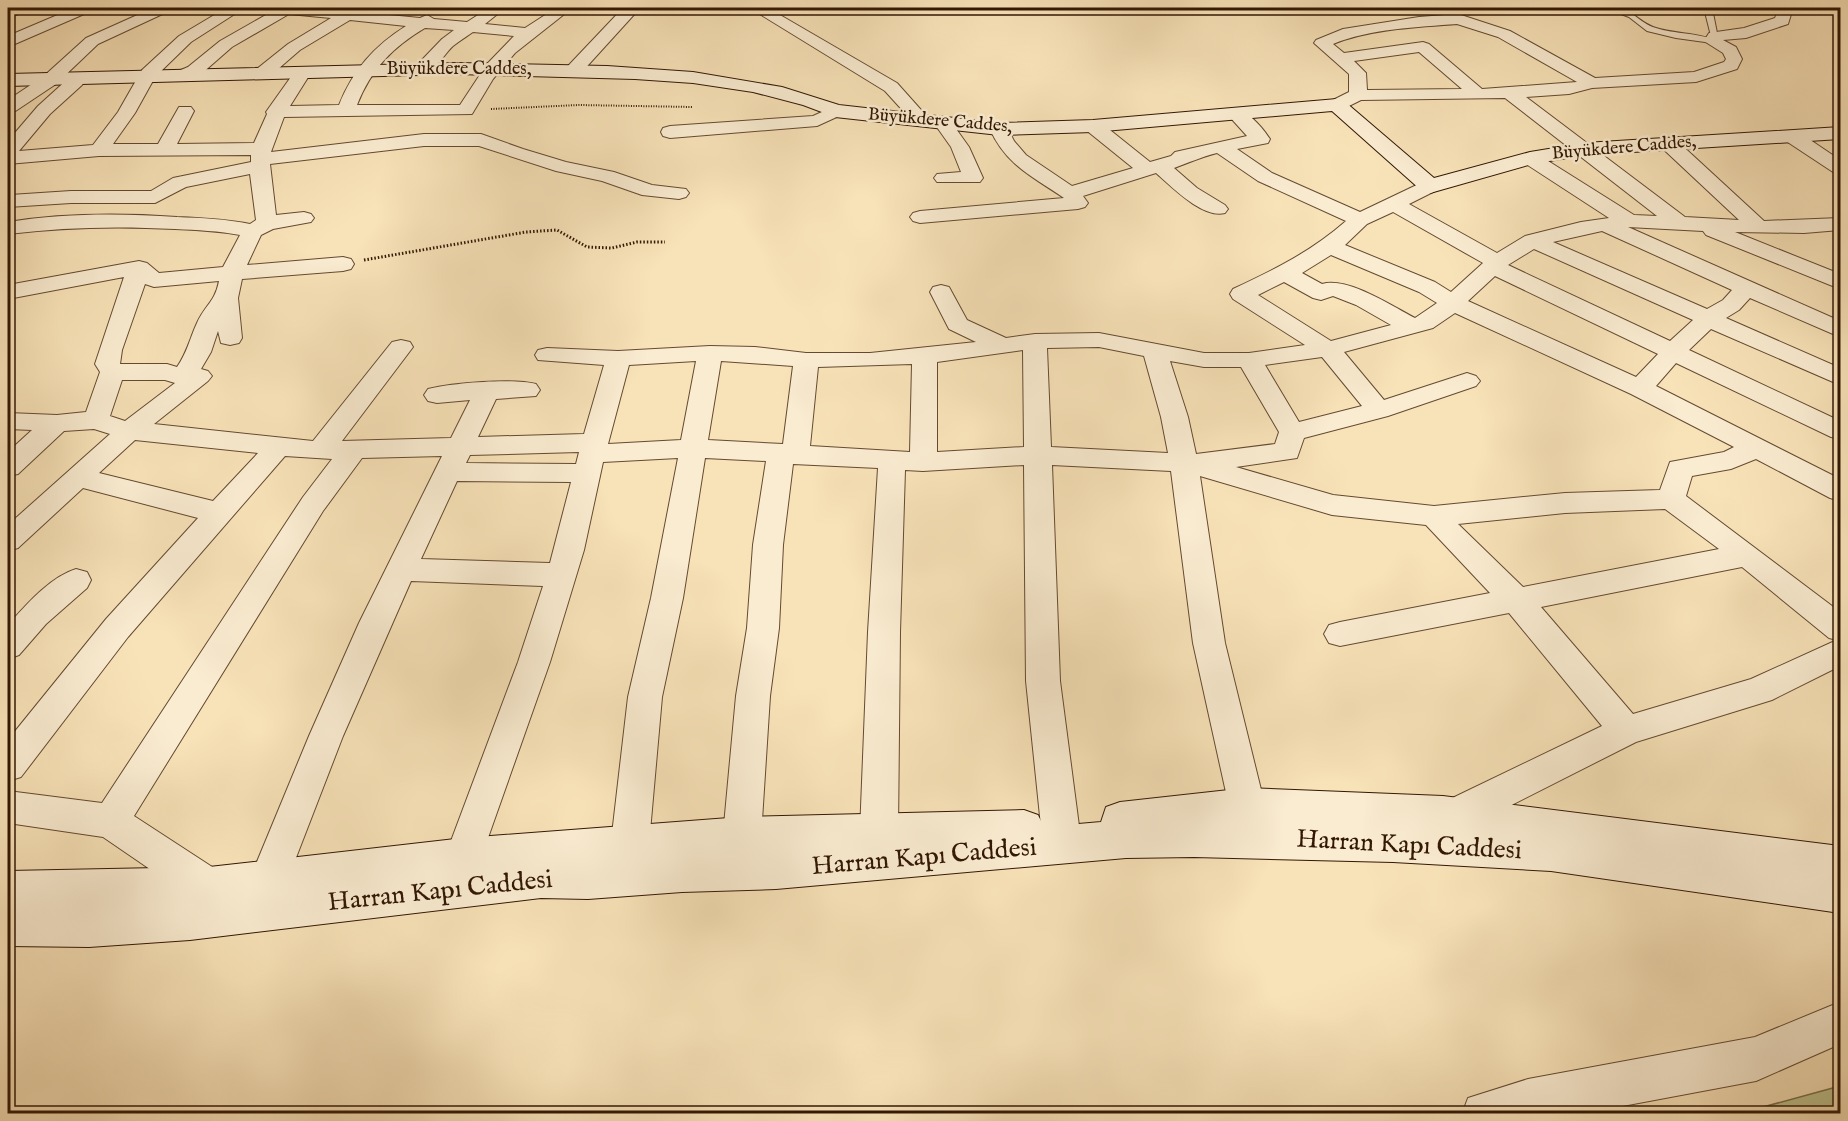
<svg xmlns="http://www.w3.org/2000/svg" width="1848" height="1121" viewBox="0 0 1848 1121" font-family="'IM FELL English',serif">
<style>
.green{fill:#bec38e;stroke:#786d49;stroke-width:1.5}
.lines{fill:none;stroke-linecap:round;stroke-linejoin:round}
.lane-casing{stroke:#644a31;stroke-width:2}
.street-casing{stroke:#644a31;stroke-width:2}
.secondary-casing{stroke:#321704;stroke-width:2}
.path-far1{stroke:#321704;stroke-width:2;stroke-dasharray:1 1.5;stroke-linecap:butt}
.path{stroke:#321704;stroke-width:3;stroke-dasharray:1.5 2;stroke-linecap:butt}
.lane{fill:#faecd1;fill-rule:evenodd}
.street{fill:#faecd1;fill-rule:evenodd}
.secondary{fill:#faecd1;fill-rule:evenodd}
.labels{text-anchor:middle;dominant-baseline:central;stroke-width:5;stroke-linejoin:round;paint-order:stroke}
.far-street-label{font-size:18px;fill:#321704;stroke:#faecd1}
.near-street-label{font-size:26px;fill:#321704;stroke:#faecd1}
</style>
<rect width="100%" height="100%" fill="#f8e2b8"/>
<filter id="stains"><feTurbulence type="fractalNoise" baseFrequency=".00333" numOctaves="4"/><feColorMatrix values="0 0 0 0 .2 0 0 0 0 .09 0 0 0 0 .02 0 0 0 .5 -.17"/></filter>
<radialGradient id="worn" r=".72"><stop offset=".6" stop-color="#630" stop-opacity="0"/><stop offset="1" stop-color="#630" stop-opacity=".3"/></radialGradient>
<!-- green -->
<path class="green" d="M1840,1086V1113H1741Z"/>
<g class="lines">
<!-- lane casing -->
<g class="lane-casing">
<path id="lane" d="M1605,8C1632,5 1636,22 1656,28C1673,34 1703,33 1716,41L1712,43L1676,38L1647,31L1629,17Z
M1704,8H1712L1718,38L1711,36Z"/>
</g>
<!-- street casing -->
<g class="street-casing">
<path id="street" d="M8,8H29L26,11L8,18Z
M74,8H94L91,11L8,47V36Z
M153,8H172L169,11L98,44L56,84L14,112L8,113V100L44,76L86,38Z
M226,8H244L191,42L155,77L135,113L113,144H158L179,107H191L194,111L177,144L254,143L267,114L266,112L298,67H310L312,71L290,106L339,105C353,70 374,46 406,26L350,20L300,50L270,76H258L256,72L258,68L288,44L331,18L289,14L232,47L200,75L182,81L176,80L173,76L176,72L188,67L220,41L271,12L266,8L344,10L351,8L358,12L420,18L427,15L434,19L467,22L489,8H505L485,24L525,28L556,8H572L515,53L493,79L472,114L284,117L271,152L424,134H481L523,149L566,162L614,172L652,185L686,189L689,193L686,197L679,199L642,195L602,181L556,171L479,146H424L270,164L276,215L304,212L311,214L314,218L311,222L273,229L261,235L247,265L343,257L351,259L354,264L351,269L343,271L242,279L238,298L242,338L239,343L230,345L221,343L218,331L211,352L201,369L208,371L212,376L208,381L154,424L313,441L392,342L401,340L410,342L413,347L342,441L451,438L470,400L437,403L428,401L424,395L428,389C452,383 512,378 536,384L540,390L536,396L496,399L478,437L584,434L604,365L538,360L535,355L538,350L547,348L618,351L710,346L755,347L806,353H870L976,342L949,329L930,292L933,287L941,285L949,287L967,320L1006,338L1035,334L1099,333L1204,353H1249L1305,345L1233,299L1230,294L1233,289C1274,270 1312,251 1346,221L1258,181L1217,153C1201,157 1188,163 1174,168L1197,188L1225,205L1228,209L1225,213C1203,219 1172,187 1156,173L1083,196L1088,203L1085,207L1078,209L920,223L913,221L910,217L913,213L920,211L1064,198C1033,177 1006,165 990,129L992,125H1006L1014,141L1026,155L1072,186L1133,168L1086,130L1084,126L1086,122H1100L1150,162L1171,156L1175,152L1247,136L1228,115L1231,111C1246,107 1262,127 1270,139L1268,143L1237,149L1272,173L1360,212L1423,182H1437L1440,186L1437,190L1409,204L1497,253L1525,236L1581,222L1609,218L1523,162L1520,158L1523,154H1537L1634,215L1657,216L1505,98L1361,100L1343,109H1331L1328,105L1331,101L1349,92V74L1314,43L1316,40L1343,29L1419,17L1458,14L1510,31L1595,78L1694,72L1724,62L1726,59L1723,53L1704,41L1709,33L1744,28L1775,18L1779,8H1793L1788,24L1746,38L1723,40L1736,47L1742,59L1737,69L1696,82L1592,88L1569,94L1526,97L1685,217L1739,220L1661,147L1659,143L1661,139H1675L1764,221L1840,218V230L1804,233L1735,232L1840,274V289L1706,235L1703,231L1628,227L1840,321V337L1750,298L1739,310L1726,318L1840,368V385L1711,329L1689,350L1840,421V439L1831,437L1676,363L1656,386L1840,479V501L1830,498L1756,459L1731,469L1692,476L1686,496L1840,612V666L1772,700L1636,742L1472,825L1468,833L1455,838L1442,833L1435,816L1440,804L1602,726L1509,613L1340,646L1329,643L1324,634L1329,625L1340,622L1490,593L1426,525L1332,515L1200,476L1225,643L1265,806L1260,818L1247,822L1234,818L1229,806L1193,643L1171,471L1052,465L1060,681L1079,826L1073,838L1060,843L1047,838L1041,826L1026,681L1024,465L923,471L905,470L900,632L898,832L892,844L879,849L866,844L860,832L868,632L878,468L793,464L783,545L779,628L770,696L761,836L755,848L742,853L729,848L723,836L736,696L747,628L753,545L766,461L705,458L683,598L662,697L649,843L643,855L630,860L617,855L611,843L628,697L651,598L678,458L603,462L584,550L550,662L477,869L464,875L451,869L445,857L518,662L543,586L411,581L343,736L282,894L268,899L254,894L249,881L309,736L359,623L442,456L362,458L323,511L134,816L223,874L228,887L223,900L209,905L195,900L103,837L8,823V791L102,803L303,497L332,459L285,456L128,637L21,777L8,781V740L106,619L198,518L83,488L18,548L8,551V525L110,434L94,429L64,431L18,474L8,476V452L32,430L8,429V413L57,415L86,412L100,372L95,364L124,277L8,299V285L139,261L147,263L159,273L223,267L240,235C219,231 197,230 175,229C119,226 64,227 8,234V222C64,213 120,213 177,217C202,218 226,219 250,224L256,220L250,174L186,187L155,203H71L8,207V195H10L71,191H151L173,178L251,162V155L99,156L8,164V141L38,106L70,77H82L85,81L82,85L50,114L19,151L93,145L118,112L142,70L179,36ZM1457,24L1498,37L1577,82L1482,89L1429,44L1423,42L1344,53L1333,44C1369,29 1418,27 1457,24ZM425,28L454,30L442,39L417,65L415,69L417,73C433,77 442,56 453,46C459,41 466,37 473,32L514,36L487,64L460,105H357C371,69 393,47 425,28ZM1419,52L1462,89L1367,90L1366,73L1354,61ZM1393,212L1483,263L1451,292L1435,282L1345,245L1367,224ZM1602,231L1732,290L1723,300L1707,309L1553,242ZM1534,249L1693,320L1670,341L1508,265ZM1331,255L1419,292L1437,303L1415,318C1392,306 1347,276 1322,284L1302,273ZM1495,276L1658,354L1636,377L1468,301ZM219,281C215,302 205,305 197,323C190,338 187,353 177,367L167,364H120L122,350L145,284L154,287ZM1284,282L1313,298L1321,300L1333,296L1356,305L1391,325L1331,341L1258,295ZM1455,313L1631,394L1734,447L1724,452L1670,462L1660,490L1565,493L1434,506L1333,495L1236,467L1297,458L1304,438L1388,416L1476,386L1480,381L1476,376L1467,373L1384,400L1344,352L1433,328ZM1099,347L1144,356L1161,417L1168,453L1051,447L1047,348ZM1023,350L1024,447L937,452V362ZM1322,357L1362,406L1299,422L1265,365ZM696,361L681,440L608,444L629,365ZM721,361L793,366L783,444L708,440ZM1170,361L1204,367H1241L1279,432L1275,444L1196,454L1188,417ZM912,364L910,452L810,446L818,367ZM122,380H165L175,383L125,421L110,416ZM135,440L258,453L213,501L99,473ZM579,452L576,464L466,463L470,455ZM457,481L571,482L550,563L421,559ZM1665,509L1719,549L1523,587L1458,524L1565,513ZM1742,567L1829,638L1837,640L1751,679L1633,714L1541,607Z
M623,8H640L580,74H568L566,70L568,66Z
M750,8H768L897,83L930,120L927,124H915L885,91Z
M835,106L841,107L844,111L841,115L817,126L670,138L663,136L661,132L663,128L670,126L813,116Z
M943,118L949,119L969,147L983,178L980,182H937L934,178L937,174L961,172L951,147L934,123L937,119Z
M1793,131L1800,133L1840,160V174L1833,172L1786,141L1784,137L1786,133Z
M76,569L87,572L91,580L87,588L46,624L19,655L8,659V625C26,605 50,577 76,569Z
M1840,1002V1044L1756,1081L1580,1114H1462L1468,1098L1528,1079L1755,1037Z"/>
</g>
<!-- secondary casing -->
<g class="secondary-casing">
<path id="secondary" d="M457,63L607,66L693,72L782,87L839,105L999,123L1093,120L1337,99L1344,101L1434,178L1530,152L1585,143L1840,127V139L1585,155L1532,164L1430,193L1422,191L1332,111L1093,132L999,135L835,117L803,105L753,92L693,83L635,79L457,74L8,86V74Z
M1247,788L1443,796L1840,846V913L1551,871L1393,862L1194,857L1126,858L776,889L682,892L588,899L541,898L190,940L89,947L8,946V871L209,867L464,838L742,817L1024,810L1038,815L1044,827L1101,822L1106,807L1120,802Z"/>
</g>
<!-- path-far1 -->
<path class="path-far1" d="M491,109L579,105L693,107"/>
<!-- path -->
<path class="path" d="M364,260L526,232L557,230L587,247L612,248L637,242H665"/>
<!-- lane -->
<use href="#lane" class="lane"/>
<!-- street -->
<use href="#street" class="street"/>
<!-- secondary -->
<use href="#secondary" class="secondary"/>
</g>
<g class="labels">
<!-- far-street labels -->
<g class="far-street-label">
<text x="459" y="69">Büyükdere Caddes,</text>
<text transform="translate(940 121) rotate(5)">Büyükdere Caddes,</text>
<text transform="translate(1624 148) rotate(-5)">Büyükdere Caddes,</text>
</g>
<!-- near-street labels -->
<g class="near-street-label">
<text transform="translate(1409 845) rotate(3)">Harran Kapı Caddesi</text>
<text transform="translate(924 857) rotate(-5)">Harran Kapı Caddesi</text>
<text transform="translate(440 891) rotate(-6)">Harran Kapı Caddesi</text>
</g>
</g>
<!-- margin -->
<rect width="1848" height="1121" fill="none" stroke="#f8e2b8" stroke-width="30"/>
<rect x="9" y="9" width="1830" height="1103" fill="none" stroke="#321704" stroke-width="3"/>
<rect x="15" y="15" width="1818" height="1091" fill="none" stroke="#321704" stroke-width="1.5"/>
<rect width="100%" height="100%" filter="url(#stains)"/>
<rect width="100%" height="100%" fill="url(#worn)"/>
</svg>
